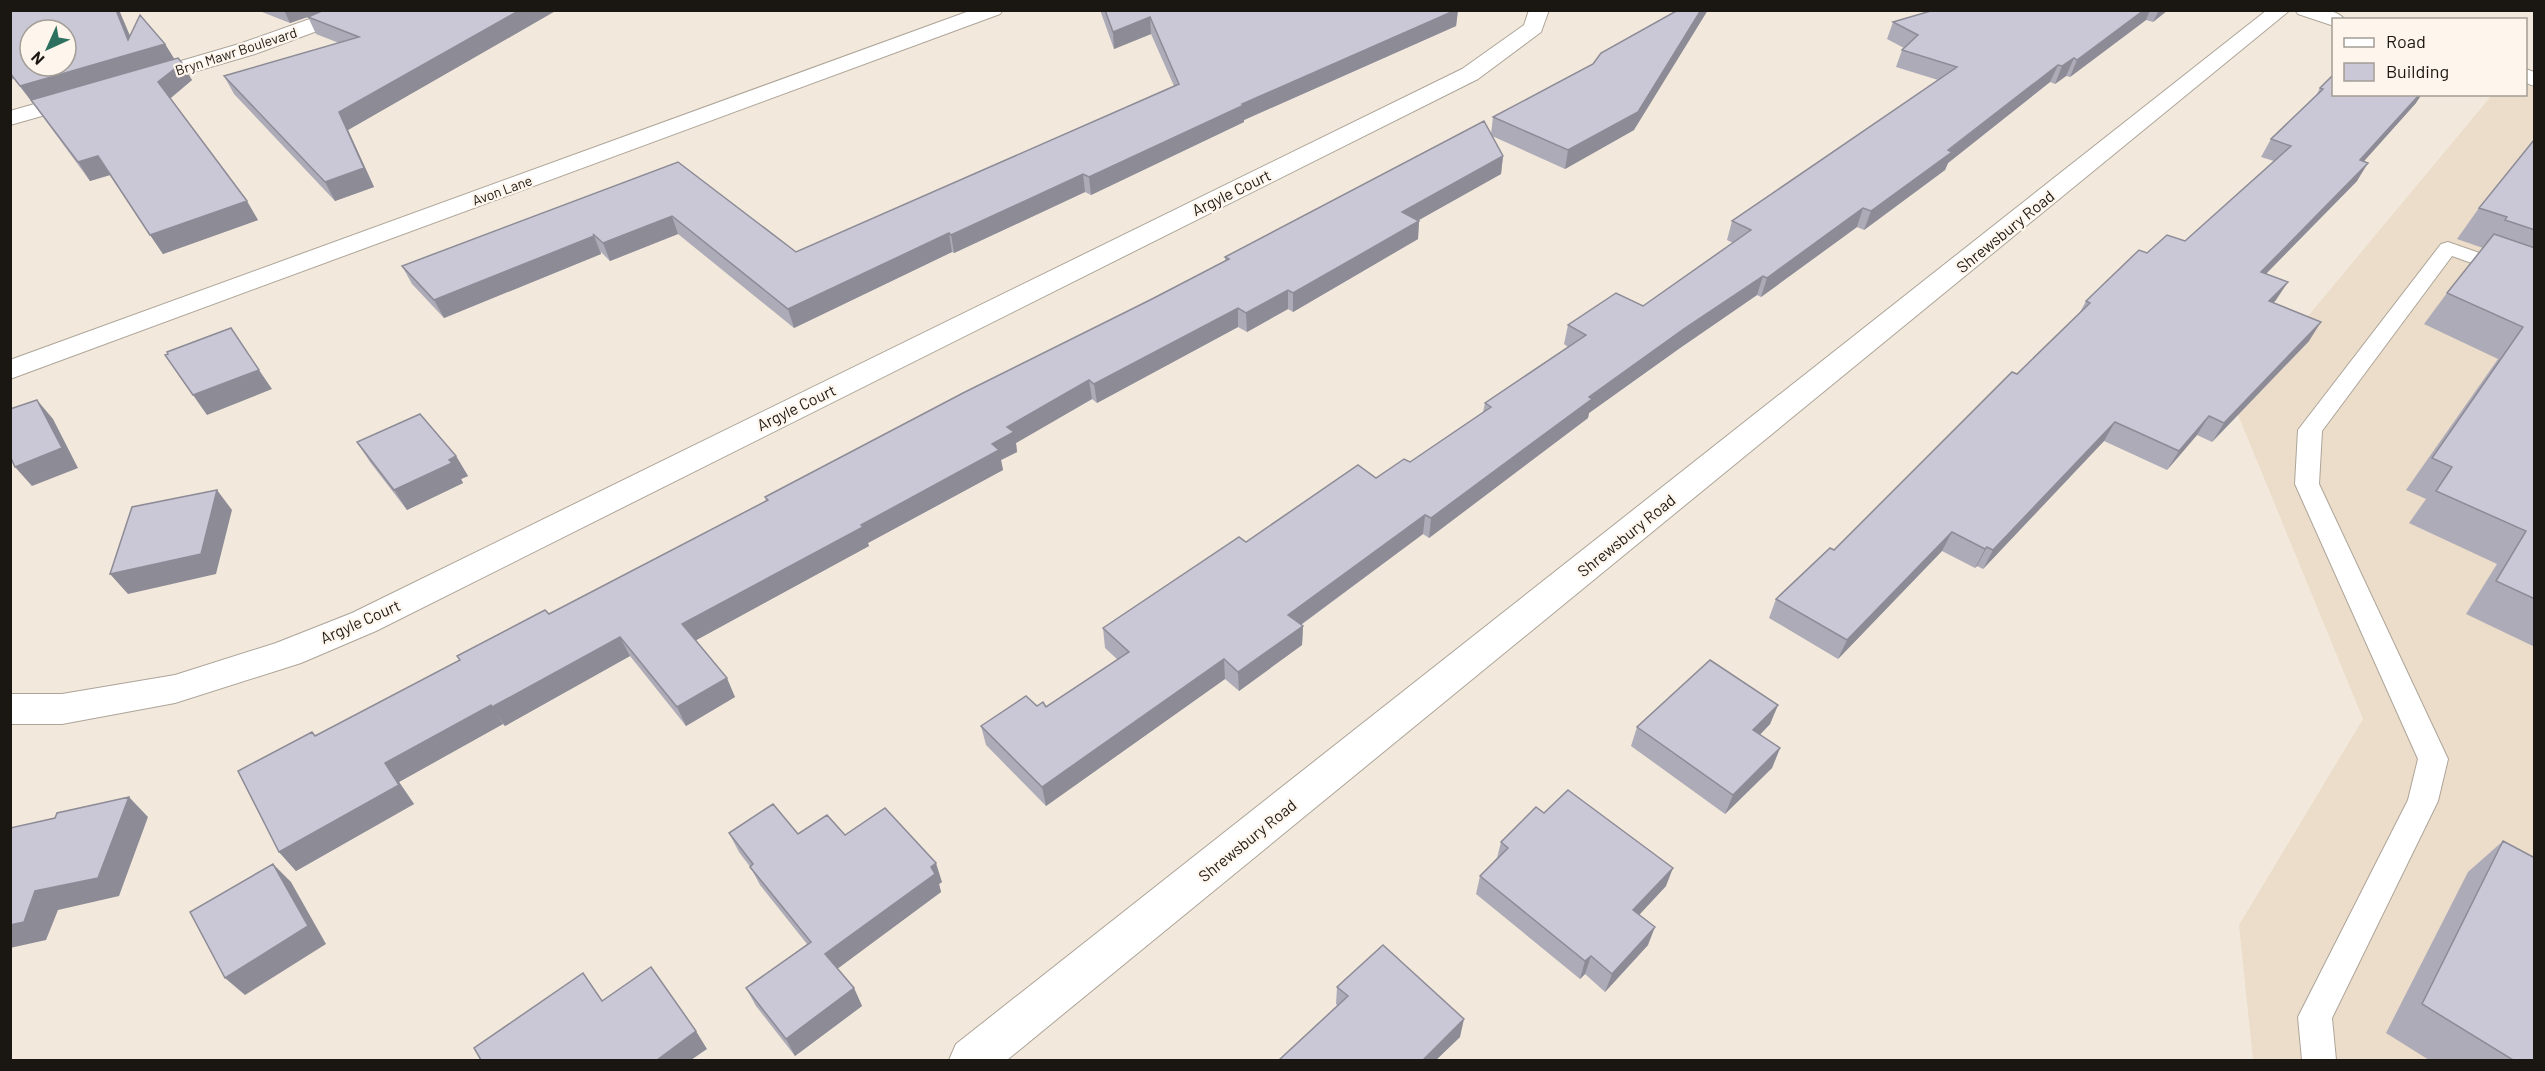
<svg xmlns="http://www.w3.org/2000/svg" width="2545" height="1071" viewBox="0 0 2545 1071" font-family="Barlow,sans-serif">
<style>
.built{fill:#ebddca}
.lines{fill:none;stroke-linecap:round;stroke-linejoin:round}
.service-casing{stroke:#ada498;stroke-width:2}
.minor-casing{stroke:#ada498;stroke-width:2}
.tertiary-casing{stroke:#ada498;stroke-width:2}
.service{fill:#fff;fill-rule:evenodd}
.minor{fill:#fff;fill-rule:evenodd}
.tertiary{fill:#fff;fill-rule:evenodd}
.wall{fill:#aeabb8}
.shaded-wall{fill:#8d8b96}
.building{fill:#cac7d6;stroke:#8d8b96;stroke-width:1.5;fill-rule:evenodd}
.labels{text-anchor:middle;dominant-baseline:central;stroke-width:4.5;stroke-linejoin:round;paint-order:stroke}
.far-street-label{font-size:14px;fill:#1a1712;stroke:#fef6ec}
.street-label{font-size:16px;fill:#1a1712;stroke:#fef6ec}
</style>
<rect width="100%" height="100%" fill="#f2e9dc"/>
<!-- built -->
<path class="built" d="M2526,85L2534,88V1060H2253L2239,925L2363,719L2234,405L2492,95L2526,94Z"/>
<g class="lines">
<!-- service casing -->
<g class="service-casing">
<path id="service" d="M2448,242L2534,272V285L2452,256L2322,431L2319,484L2448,759L2438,801L2332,1018L2336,1060H2302L2298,1017L2408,800L2418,759L2295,484L2298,430L2441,244Z"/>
</g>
<!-- minor casing -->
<g class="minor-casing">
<path id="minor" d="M335,10H366L363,14L255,54L149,85L141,87L133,85L130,80L133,75L239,44Z
M972,10H1003L1000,14L10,379V360Z
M1529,10H1549L1541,32L1478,79L376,631L301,663L175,703L62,724H10V694H62L175,675L276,643L352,613L1462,69L1524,25Z
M2267,10H2290L1007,1060H949L956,1044Z
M80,91L88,93L91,98L88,103L10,125V111Z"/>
</g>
<!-- tertiary casing -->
<g class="tertiary-casing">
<path id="tertiary" d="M2295,10C2310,10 2335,6 2345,20H2334V26L2298,14Z
M2526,69L2534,72V86L2526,83Z"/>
</g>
<!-- service -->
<use href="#service" class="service"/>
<!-- minor -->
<use href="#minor" class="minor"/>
<!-- tertiary -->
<use href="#tertiary" class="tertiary"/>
</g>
<!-- wall -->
<path class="wall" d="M10,10H119L130,37L165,44L174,59L192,80L170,99L258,220L163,254L110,175L90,181L32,102L14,79L10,80Z
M257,10H557L348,130L374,187L335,201L234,94L224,76L339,43L316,34L308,17L290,23Z
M1100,10H1458L1456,26L1244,120V122L1091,195L1085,192L954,253L952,252L794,328L678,234L610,261L601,252V254L444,318L412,284L402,266L678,162L796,252L1174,86L1151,34L1114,49Z
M1934,10H2168L2153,22L2146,20L2070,77L2066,76L2055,84L2050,82L1948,163L1945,170L1864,230L1857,227L1761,297L1757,295L1680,348L1589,413L1588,418L1429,538L1423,534L1301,625L1303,626L1302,645L1239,691L1225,679L1046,806L986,745L981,726L1037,706L1046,707L1118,660L1105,648L1103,628L1246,542L1410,462L1483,412L1485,403L1568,347L1564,344L1568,325L1643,306L1733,243L1727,240L1732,221L1938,80L1896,67L1902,50L1904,48L1887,39L1893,22Z
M2320,88L2416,103L2363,162L2357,181L2266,274L2276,300L2273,303L2309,341L2212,442L2197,435L2167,470L2104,441L1983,569L1977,566L1975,568L1942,551L1838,659L1769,618L1776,599L1834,550L2017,374L2079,314L2086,301L2147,253L2185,241L2274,161L2261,157L2271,139L2316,96Z
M1493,117L1634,130L1565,169L1492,136L1503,156L1501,174L1419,220L1418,239L1293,312L1288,309L1247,332L1238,327L1097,403L1092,399L1016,443L1017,452L1001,460L1003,470L868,543L869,546L696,640L735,697L686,726L630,656L505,726L503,724L399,782L414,804L296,871L279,852L316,736L766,501L765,497L1225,261V257L1491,134Z
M2535,140V647L2466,614L2497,564L2409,523L2426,499L2406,490L2498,359L2424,324L2447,293L2483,248L2457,239L2479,208Z
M357,442L456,456L468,476L461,479L463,483L407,510L370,462Z
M1778,705L1770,724L1760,735L1780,748L1772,768L1725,814L1631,746L1637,727Z
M729,833L845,835L942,882L939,884L941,892L837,969L854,988L862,1006L795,1056L756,1006L746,988L807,944L760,885L751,868L739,852Z
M2503,841L2535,1060H2429L2386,1033L2468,872Z
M1501,842L1666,886L1639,915L1648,945L1605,992L1585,974L1580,979L1476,894L1480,876L1497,858Z
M1337,987L1460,1037L1436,1060H1279L1338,1006L1336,1004Z"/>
<!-- shaded-wall -->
<path class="shaded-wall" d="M116,10H119L137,52L165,44L175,60L32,102L20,86L128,40Z
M284,10H327L290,23Z
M520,10H557L348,130L374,187L335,201L325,182L339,112Z
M1456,10H1458L1456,26L1244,120V122L1091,195L1089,177L1242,104Z
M1701,10H1708L1634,130L1565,169L1568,150Z
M2144,10H2150L2146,20L2070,77L2077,60Z
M2159,10H2168L2153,22Z
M1150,17L1151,34L1114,49L1113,32Z
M2074,58L2066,76L2055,84L2062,66Z
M182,63L192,80L168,100L158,82Z
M2058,65L2050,82L1948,163L1945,170L1864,230L1871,211Z
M2420,94H2422L2416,103L2349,178L2360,160Z
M98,156L110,175L90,181L78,162Z
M1503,156L1501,174L1401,230L1402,212Z
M2368,163L2357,181L2250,290L2261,272Z
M1083,174L1085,192L954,253L951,235Z
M247,201L258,220L163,254L150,235Z
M1863,208L1857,227L1761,297L1767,278Z
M672,216L678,234L610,261L603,243Z
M1419,221L1418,239L1293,312V293Z
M949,233L952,252L794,328L788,309Z
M594,236L601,254L444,318L434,300Z
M1763,276L1757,295L1680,348L1589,413L1588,418L1429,538L1431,518L1589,397L1685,328Z
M2288,282L2276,300L2257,320L2269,301Z
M1288,290V309L1247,332L1246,313Z
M1238,308V327L1097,403L1094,384Z
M2321,322L2309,341L2212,442L2224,423Z
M259,370L272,389L207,415L193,395Z
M1089,380L1092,399L1016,443L1017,452L1001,460L1003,470L868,543L869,546L691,643L682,624L861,525L992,444L1007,427Z
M37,400L53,419L78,468L32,486L15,467Z
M2209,416L2197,435L2167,470L2179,451Z
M2115,422L2104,441L1983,569L1993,550Z
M456,456L468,476L461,479L463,483L407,510L394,490Z
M217,490L232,510L216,574L128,594L110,574Z
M1425,515L1423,534L1288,634V615Z
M1952,532L1942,551L1838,659L1847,640Z
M1987,547L1977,566L1975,568L1985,549Z
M1303,626L1302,645L1239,691L1238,672Z
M620,637L630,656L505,726L492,707Z
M1224,659L1225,679L1046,806L1042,787Z
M727,678L735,697L686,726L677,707Z
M491,705L503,724L399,782L414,804L296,871L279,852L385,763Z
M1778,705L1770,724L1745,750L1753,730Z
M1780,748L1772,768L1725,814L1733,795Z
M129,797L148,817L119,896L58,910L46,940L10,948V925L35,891Z
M936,863L942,882L939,884L941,892L833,972L825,954Z
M273,864L291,882L326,944L245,995L225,978Z
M1673,868L1666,886L1626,929L1633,910Z
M1655,927L1648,945L1605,992L1612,974Z
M1591,956L1585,974L1580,979L1585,961Z
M854,988L862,1006L795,1056L786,1039Z
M1464,1019L1460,1037L1436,1060H1423Z
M696,1031L707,1049L691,1060H657Z"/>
<!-- building -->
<path class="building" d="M10,10H116L128,40L140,15L165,44L20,86L10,73ZM30,30H66V66H30Z
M324,10H520L339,112L364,168L325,182L224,76L359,37L308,17Z
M1105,10H1456L1242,104L1244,105L1089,177L1083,174L951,235L949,233L788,309L672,216L603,243L593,234L594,236L434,300L402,266L678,162L796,252L1179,84L1150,17L1113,32Z
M1678,10H1701L1638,112L1568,150L1493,117L1593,64L1601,53Z
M1934,10H2144L2077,60L2074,58L2062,66L2058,65L1948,150L1952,152L1871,211L1863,208L1767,278L1763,276L1685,328L1589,397L1592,399L1431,518L1425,515L1288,615L1303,626L1238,672L1224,659L1042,787L981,726L1026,696L1037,706L1043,702L1046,707L1129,652L1103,628L1239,537L1246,542L1358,465L1376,478L1404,459L1410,462L1491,407L1485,403L1586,335L1568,325L1616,293L1643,306L1751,230L1732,221L1957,67L1902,50L1918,35L1893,22Z
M178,58L182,63L158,82L247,201L150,235L98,156L78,162L31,100Z
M2334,74V94H2420L2360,160L2368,163L2261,272L2288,282L2269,301L2321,322L2224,423L2209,416L2179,451L2115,422L1993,550L1987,547L1985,549L1952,532L1847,640L1776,599L1830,548L1834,550L2012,372L2017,374L2090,303L2086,301L2139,250L2147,253L2167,235L2185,241L2291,146L2271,139L2323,89L2320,88Z
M1484,121L1503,156L1402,212L1419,221L1293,293L1288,290L1246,313L1238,308L1094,384L1089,380L1007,427L1014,432L992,444L999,450L861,525L863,527L682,624L727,678L677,707L620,637L492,707L491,705L385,763L399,785L279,852L238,771L312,732L315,736L460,660L457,656L545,610L549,614L768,500L765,497L963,393L1152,299L1229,259L1225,257Z
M2534,140H2535V230L2505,220L2507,217L2479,208Z
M2494,234L2535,248V599L2496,581L2526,531L2436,491L2452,467L2432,458L2523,327L2447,293Z
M231,328L259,370L193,395L165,355L168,354L167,352Z
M37,400L62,448L15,467L10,456V409Z
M420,414L456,456L449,460L452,463L394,490L357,442Z
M217,490L201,554L110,574L132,507Z
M1710,660L1778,705L1753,730L1780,748L1733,795L1637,727Z
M1568,790L1673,868L1633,910L1655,927L1612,974L1591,956L1585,961L1480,876L1508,848L1501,842L1536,807L1544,813Z
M129,797L98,878L35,891L24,922L10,925V828L55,818L57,813Z
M773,804L798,834L827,815L845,835L885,808L936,863L931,867L935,874L825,954L854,988L786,1039L746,988L811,942L750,867L753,864L729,833Z
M2503,841L2535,858V1060H2513L2422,1004Z
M273,864L308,926L225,978L190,912Z
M1383,945L1464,1019L1423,1060H1279L1348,996L1337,987Z
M651,967L696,1031L657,1060H481L474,1048L583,973L602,1001Z"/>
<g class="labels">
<!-- far-street labels -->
<g class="far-street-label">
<text transform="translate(236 51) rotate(-18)">Bryn Mawr Boulevard</text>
<text transform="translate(502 190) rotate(-20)">Avon Lane</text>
</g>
<!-- street labels -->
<g class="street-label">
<text transform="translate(1231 192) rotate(-26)">Argyle Court</text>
<text transform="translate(2005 231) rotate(-39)">Shrewsbury Road</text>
<text transform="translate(796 407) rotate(-26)">Argyle Court</text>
<text transform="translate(1626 535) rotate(-39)">Shrewsbury Road</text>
<text transform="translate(360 621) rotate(-24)">Argyle Court</text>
<text transform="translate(1247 840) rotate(-39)">Shrewsbury Road</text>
</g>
</g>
<!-- border -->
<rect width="2545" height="1071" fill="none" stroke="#1a1712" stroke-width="24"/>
<!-- legend -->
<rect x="2332" y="18" width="195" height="78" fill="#fef6ec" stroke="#a39d95" stroke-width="1.5"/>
<rect x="2344" y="38" width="30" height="9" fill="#ffffff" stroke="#a39d95" stroke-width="1.5"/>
<text x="2386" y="48" font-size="18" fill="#1a1712">Road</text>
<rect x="2344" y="63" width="30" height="18" fill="#cac7d6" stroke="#a39d95" stroke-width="1.5"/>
<text x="2386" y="78" font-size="18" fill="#1a1712">Building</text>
<!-- north arrow -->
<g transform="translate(48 48) rotate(225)"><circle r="28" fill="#fef6ec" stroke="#a39d95" stroke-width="1.5"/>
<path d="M0-4.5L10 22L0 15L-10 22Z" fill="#2e705f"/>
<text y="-9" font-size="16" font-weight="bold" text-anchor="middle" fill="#1a1712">N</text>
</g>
</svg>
